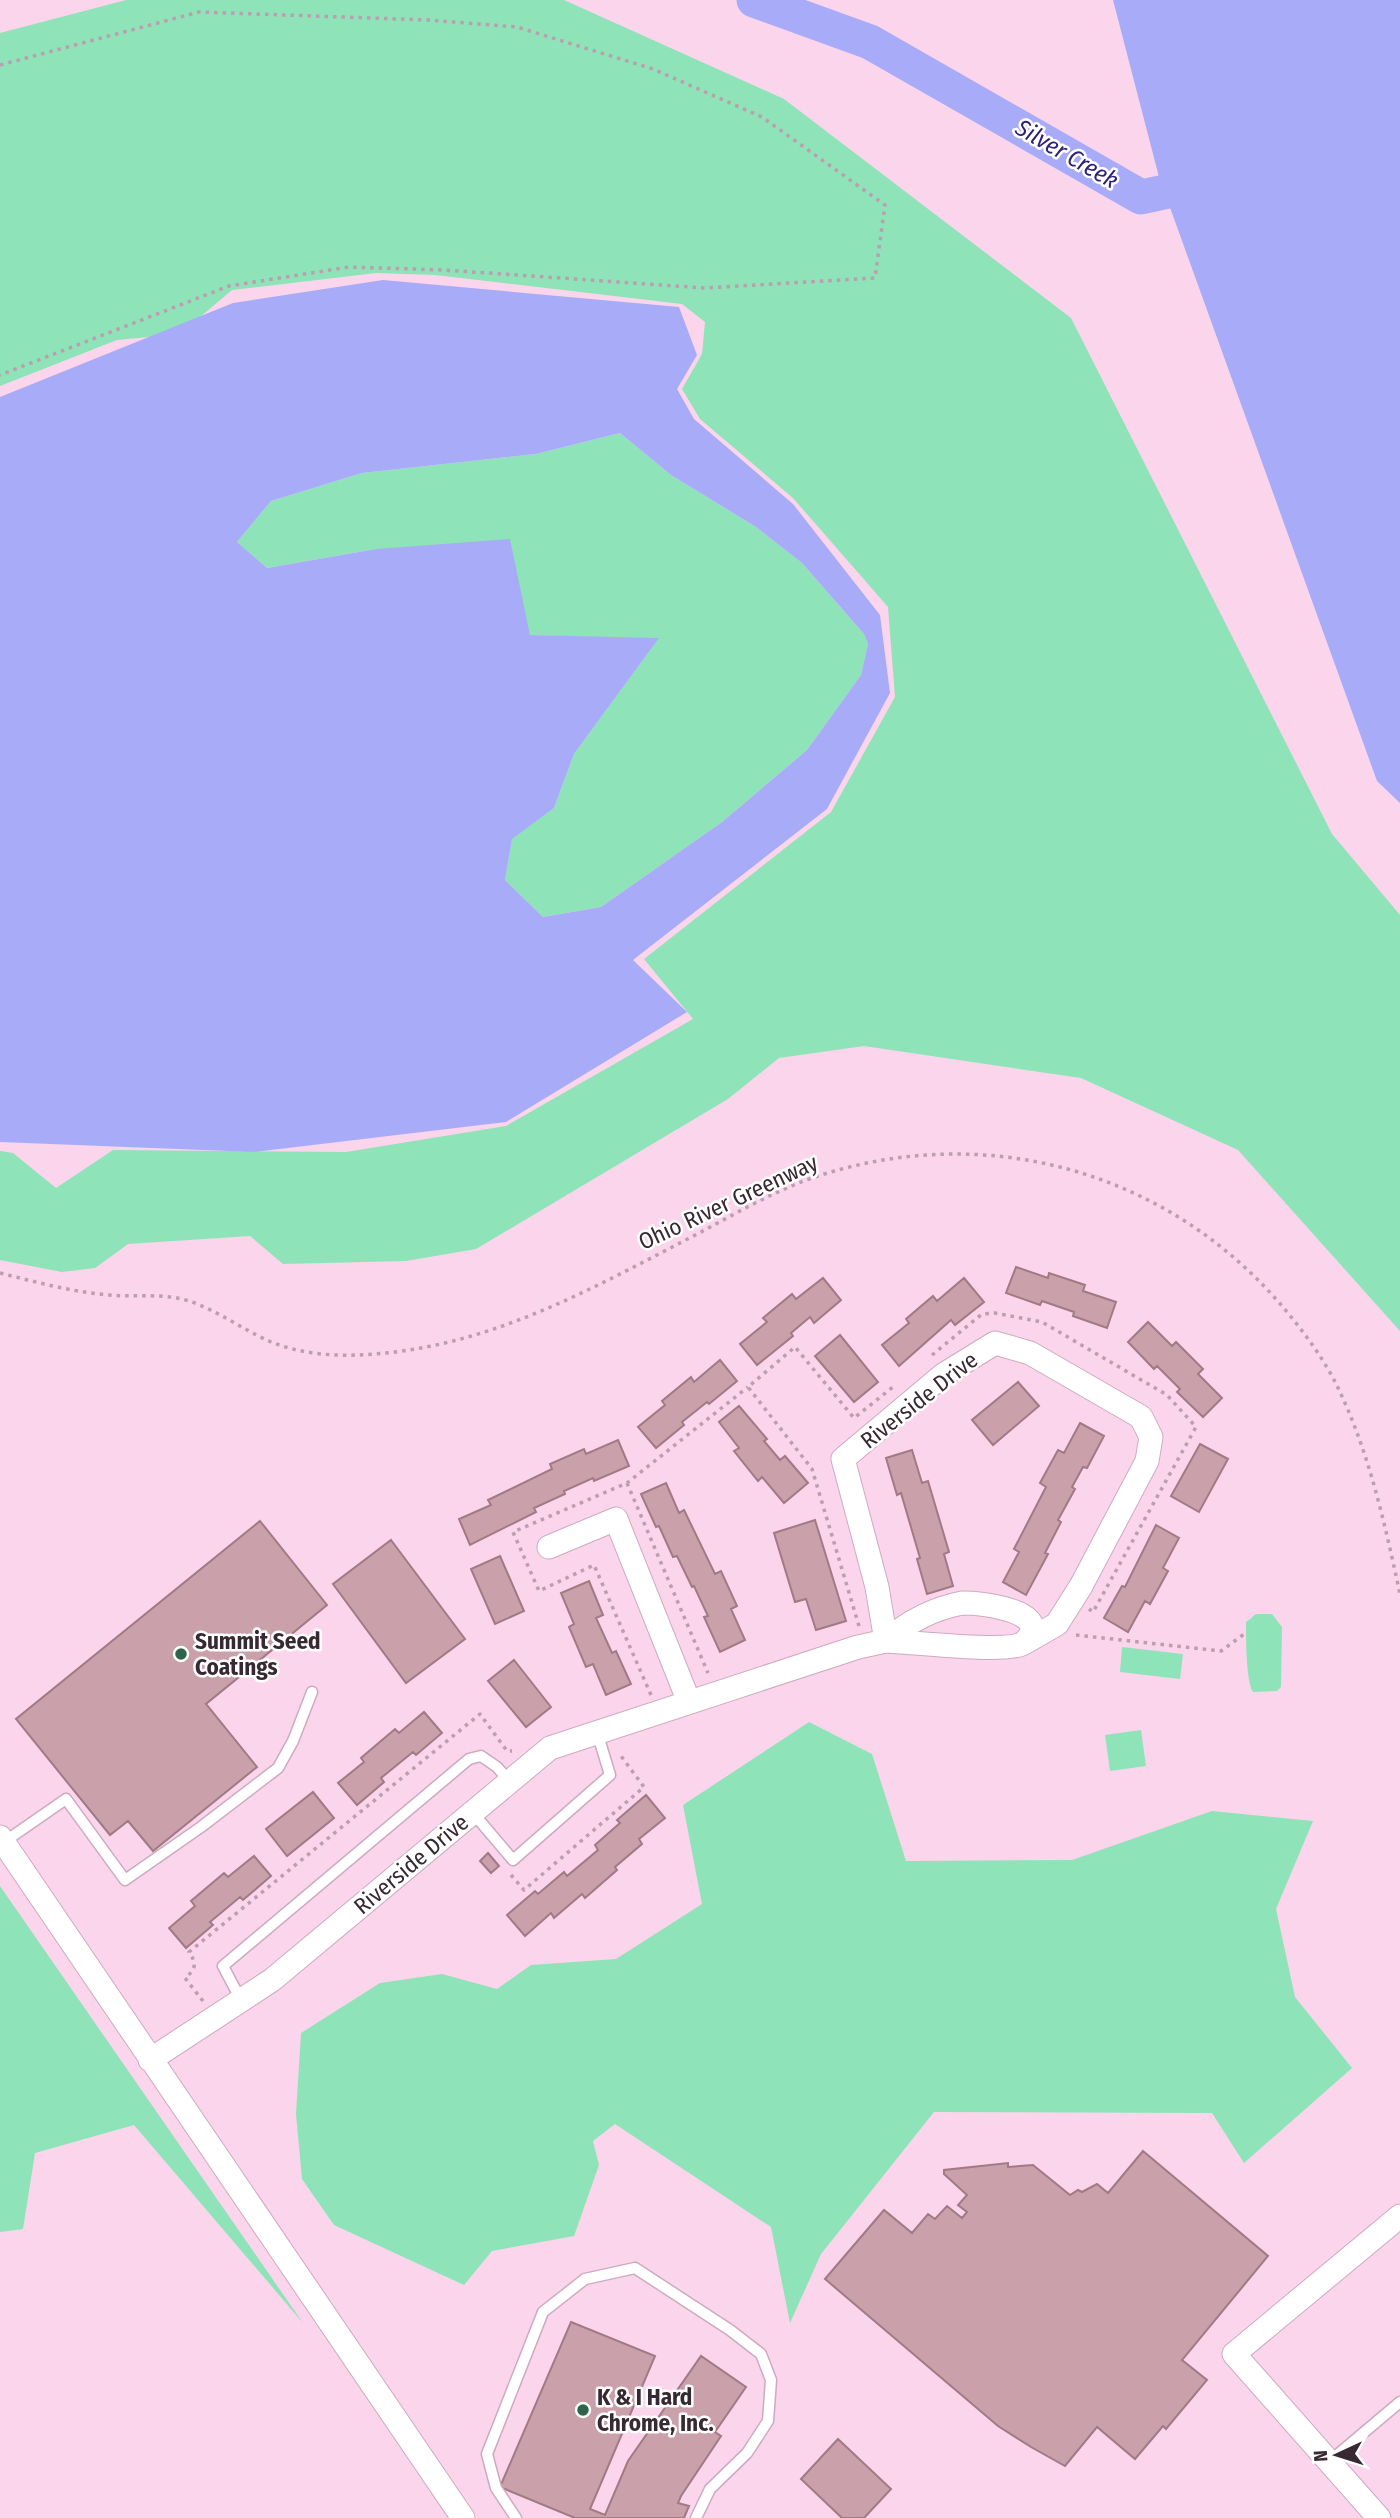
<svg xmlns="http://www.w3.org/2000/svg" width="1400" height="2518" viewBox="0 0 1400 2518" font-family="'Fira Sans Condensed',sans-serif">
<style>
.green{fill:#8fe3b9}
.water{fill:#a8acf8;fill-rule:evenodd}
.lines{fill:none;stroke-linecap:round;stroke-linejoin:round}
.river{stroke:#a8acf8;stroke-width:35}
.building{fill:#caa0ab;stroke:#a17a84;stroke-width:2}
.service-casing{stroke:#ceaac0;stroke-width:13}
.minor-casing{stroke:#ceaac0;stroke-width:25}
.path{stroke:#bb9eaf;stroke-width:3.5;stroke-dasharray:3.5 5;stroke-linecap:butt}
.service{stroke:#fff;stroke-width:10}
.minor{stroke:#fff;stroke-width:23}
.poi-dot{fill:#2e644b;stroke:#fff;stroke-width:2.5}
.labels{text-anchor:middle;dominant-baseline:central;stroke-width:5;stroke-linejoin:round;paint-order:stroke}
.street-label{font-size:23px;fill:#372931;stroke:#fff}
.poi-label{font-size:23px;font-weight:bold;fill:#372931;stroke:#fff;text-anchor:start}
.water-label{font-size:24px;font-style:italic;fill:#2d2278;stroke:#fff}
</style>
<rect width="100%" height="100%" fill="#fad5eb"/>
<!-- green -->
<path class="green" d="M126,0H564L784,99L1071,318L1332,834L1400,915V1331L1238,1150L1081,1078L864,1046L779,1058L728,1099L476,1249L406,1261L283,1264L250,1236L128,1244L95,1268L62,1272L0,1260V1151L13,1153L56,1188L113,1150L346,1152L506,1126L693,1019L644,959L831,812L895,697L888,607L793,498L700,419L682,389L702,354L705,322L682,304L435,275L376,273L232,290L180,334L117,340L0,386V33Z
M620,433L671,475L756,527L802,563L864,634L868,644L861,675L807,750L722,822L601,907L543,917L505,880L512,838L554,808L574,754L658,639L530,635L376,549L267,568L237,542L271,501L362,473L536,454Z
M1256,1614H1272L1282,1627L1281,1687L1277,1691L1253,1692C1246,1682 1246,1637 1246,1622Z
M1122,1647L1183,1654L1180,1679L1120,1672Z
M809,1722L872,1754L906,1861L1072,1860L1212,1811L1313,1821L1276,1909L1295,1997L1352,2068L1244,2163L1212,2113L934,2112L821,2254L790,2323L771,2227L615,2124L593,2141L599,2165L574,2236L492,2251L464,2285L334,2225L302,2179L296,2114L301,2033L380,1983L442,1974L497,1989L531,1965L616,1959L702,1904L683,1805Z
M1141,1730L1146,1766L1110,1771L1105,1735Z
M0,1886L303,2323L134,2125L35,2153L23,2229L0,2232Z"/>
<!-- water -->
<path class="water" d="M1113,0H1400V803L1377,781L1159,177Z
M383,280L679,307L697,355L677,389L694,419L793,504L880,615L890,693L827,809L633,960L687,1012L506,1122L254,1152L0,1142V397L233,303ZM620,433L671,475L756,527L802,563L864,634L868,644L861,675L807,750L722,822L601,907L543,917L505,880L512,839L554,808L574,754L659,638L530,635L510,539L376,549L267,568L237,542L271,501L362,473L536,454Z"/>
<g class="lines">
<!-- river -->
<path class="river" d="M754,0L870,42L1141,197L1211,182"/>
</g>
<!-- building -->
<path class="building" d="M1016,1267L1048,1278L1049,1273L1085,1285L1083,1291L1116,1302L1107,1328L1073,1316L1074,1312L1042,1301L1040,1305L1006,1293Z
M823,1278L841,1300L814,1323L810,1317L791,1333L793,1336L757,1365L740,1344L767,1322L763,1318L792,1294L796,1299Z
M964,1278L984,1302L955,1325L951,1320L899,1366L882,1345L909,1323L906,1319L933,1296L937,1301Z
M1148,1322L1172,1346L1176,1342L1203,1369L1198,1374L1222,1398L1203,1417L1177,1392L1180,1389L1157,1366L1154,1369L1128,1342Z
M840,1335L878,1382L854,1402L815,1356Z
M720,1360L737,1381L709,1404L707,1402L682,1422L684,1425L656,1448L638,1427L665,1405L662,1401L691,1377L694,1382Z
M1018,1382L1039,1406L993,1445L972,1420Z
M739,1406L767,1439L764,1441L780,1460L785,1456L808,1483L784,1503L762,1477L758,1481L734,1451L739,1448L719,1422Z
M1080,1423L1104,1436L1087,1468L1083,1467L1072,1487L1075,1489L1058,1520L1061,1522L1045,1553L1048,1554L1026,1595L1003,1582L1019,1552L1014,1549L1046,1487L1040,1483L1058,1450L1064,1453Z
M618,1440L629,1466L594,1481L593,1478L564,1491L565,1494L534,1508L536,1512L470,1545L459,1519L491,1505L488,1500L552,1469L550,1464L584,1449L586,1454Z
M1200,1444L1228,1459L1199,1512L1171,1496Z
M912,1450L922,1483L928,1481L949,1552L944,1554L953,1586L927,1594L917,1559L920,1558L901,1493L897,1495L886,1458Z
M666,1483L679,1513L684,1510L715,1574L721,1571L737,1606L731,1609L745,1640L720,1652L704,1617L708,1616L694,1586L692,1587L677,1556L673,1557L659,1526L656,1527L641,1494Z
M815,1520L846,1621L816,1630L806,1599L795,1602L774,1533Z
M260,1521L327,1605L206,1704L257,1767L153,1851L128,1821L110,1835L16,1719Z
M1156,1525L1179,1538L1163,1568L1168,1571L1150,1604L1145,1601L1128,1632L1104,1618L1122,1586L1125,1587Z
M391,1540L465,1639L406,1683L333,1584Z
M500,1556L524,1611L495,1624L471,1569Z
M589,1581L603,1615L596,1618L612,1653L616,1651L631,1684L606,1695L593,1664L586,1667L569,1627L574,1624L561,1593Z
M514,1660L551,1707L526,1727L488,1681Z
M424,1712L442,1733L416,1755L413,1752L381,1778L384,1782L357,1805L338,1783L364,1762L361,1758L395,1729L399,1733Z
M313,1792L334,1818L287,1856L266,1829Z
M646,1795L665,1818L639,1839L642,1844L615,1867L617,1870L585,1898L582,1894L554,1918L551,1913L525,1936L507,1915L535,1891L538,1894L564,1872L567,1876L598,1850L595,1845L620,1823L617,1820Z
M488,1853L499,1866L491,1873L480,1861Z
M254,1856L271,1876L243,1900L240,1897L210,1922L213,1925L186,1948L169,1928L195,1906L191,1901L224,1873L228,1877Z
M1143,2151L1268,2256L1182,2360L1207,2380L1166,2429L1163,2426L1135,2459L1097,2427L1065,2466L1031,2447L998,2426L825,2279L884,2210L912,2233L928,2214L935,2219L947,2206L962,2218L967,2212L958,2205L967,2195L944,2174V2170L1008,2163V2167L1033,2165L1070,2195L1078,2190L1082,2192L1097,2184L1108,2193Z
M571,2322L655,2356L590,2509L605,2515L628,2461L701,2356L746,2387L715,2432L721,2436L681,2496L678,2503L689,2506L684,2518H575L500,2487Z
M838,2439L891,2489L864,2518H842L801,2479Z"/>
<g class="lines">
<!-- service casing -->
<g class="service-casing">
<path id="service" d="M473,1813L513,1860L610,1775L597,1732
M4,1842L66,1799L125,1880L201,1827L278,1768L293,1741L312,1692
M241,2000L223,1966L469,1759L481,1756L497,1767L510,1782
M1330,2461L1400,2402
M516,2518L496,2488L487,2454L543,2312L585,2279L635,2268L730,2330L761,2354L771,2380L768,2421L747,2453L710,2489L696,2518"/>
</g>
<!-- minor casing -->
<g class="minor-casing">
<path id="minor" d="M549,1547L616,1519L689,1702
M962,1603C977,1603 1035,1608 1032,1631C1031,1636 1026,1641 1022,1644C1003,1653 912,1642 886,1641C909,1621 932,1609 962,1603Z
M0,1837L463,2518
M150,2060L272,1980L550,1748L858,1647L886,1641L877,1587L843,1459L943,1375L995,1343L1030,1353L1141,1417L1151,1437L1147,1461L1081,1586L1057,1624L1024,1643
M1379,2518L1234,2354L1400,2216"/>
</g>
<!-- path -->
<path class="path" d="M0,65L199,12L428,20L517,27L653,69L762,117L885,205L875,278L705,288L444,270L349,267L229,286L0,375
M0,1273C36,1282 72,1292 109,1295C131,1297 155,1294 177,1298C207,1303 241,1329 269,1341C309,1358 353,1357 395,1352C508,1338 604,1282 703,1231C740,1211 778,1189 818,1176C987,1121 1167,1171 1282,1306C1304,1332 1325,1360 1339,1390C1370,1455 1385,1525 1400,1594
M932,1355L982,1314L995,1313L1042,1322L1167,1395L1196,1427L1093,1612L1089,1609
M627,1483L708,1673
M859,1626L812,1469L748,1387L795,1347L854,1418L893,1387
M1076,1635L1221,1651L1247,1632
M651,1695L594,1565L539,1591L513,1532L627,1483L748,1387
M511,1875L524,1890L644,1787L621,1756
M203,2001L185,1978C196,1969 197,1964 189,1952L480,1714L507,1751H512"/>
<!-- service -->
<use href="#service" class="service"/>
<!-- minor -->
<use href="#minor" class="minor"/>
</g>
<!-- markers -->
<g class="poi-dot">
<circle cx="181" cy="1654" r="7"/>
<circle cx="583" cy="2410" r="7"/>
</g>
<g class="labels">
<!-- street labels -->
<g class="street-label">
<text transform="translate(728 1202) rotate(-25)">Ohio River Greenway</text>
<text transform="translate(919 1400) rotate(-38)">Riverside Drive</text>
<text transform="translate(411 1864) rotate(-40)">Riverside Drive</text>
</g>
<!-- poi labels -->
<g class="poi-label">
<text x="195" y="1641">Summit Seed<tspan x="195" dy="26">Coatings</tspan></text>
<text x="597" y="2397">K &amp; I Hard<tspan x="597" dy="26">Chrome, Inc.</tspan></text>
</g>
<!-- water labels -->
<g class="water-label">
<text transform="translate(1067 154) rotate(30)">Silver Creek</text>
</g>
</g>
<!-- north arrow -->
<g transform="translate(1337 2455) rotate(266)" stroke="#ffffff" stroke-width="5" paint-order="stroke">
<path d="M0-5L12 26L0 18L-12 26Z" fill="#372931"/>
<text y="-10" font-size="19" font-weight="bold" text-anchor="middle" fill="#372931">N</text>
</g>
</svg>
